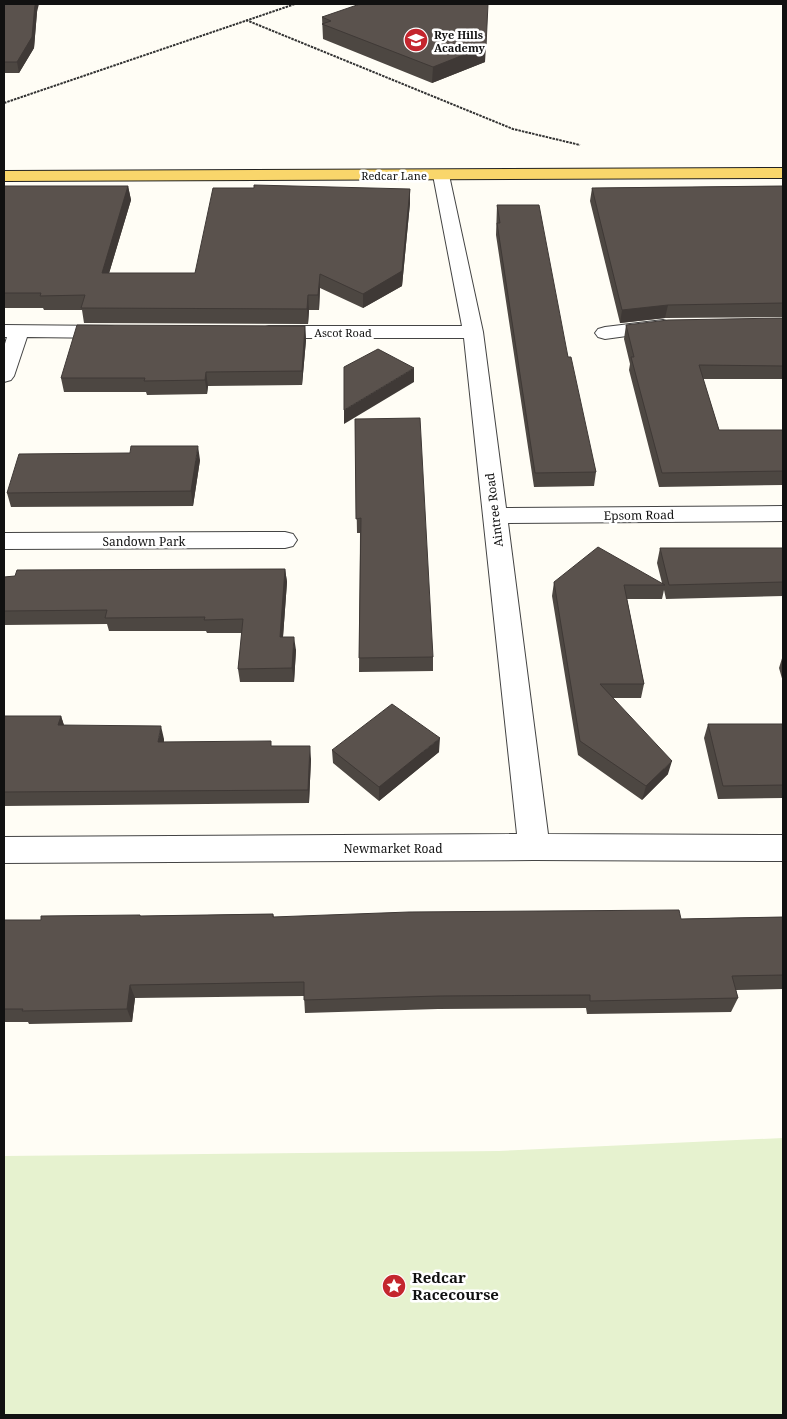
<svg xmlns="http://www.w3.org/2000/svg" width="787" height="1419" viewBox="0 0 787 1419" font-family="'Noto Serif',serif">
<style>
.pitch{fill:#e6f2cf}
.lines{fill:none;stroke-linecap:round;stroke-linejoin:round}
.minor-casing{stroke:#444;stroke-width:2}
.major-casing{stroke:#222;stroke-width:2}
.path{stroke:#333;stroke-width:2;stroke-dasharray:2.5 1;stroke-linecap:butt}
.minor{fill:#fff;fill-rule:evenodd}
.major{fill:#f9d66b;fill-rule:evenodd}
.wall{fill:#4d4742}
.shaded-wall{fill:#3f3936}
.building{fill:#5a524d;stroke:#3f3936}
.labels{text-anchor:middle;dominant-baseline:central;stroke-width:5;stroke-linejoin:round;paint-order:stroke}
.far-poi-label{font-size:11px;font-weight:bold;fill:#111;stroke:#fff;text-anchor:start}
.far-street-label{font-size:11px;fill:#111;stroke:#fff}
.street-label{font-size:12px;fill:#111;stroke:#fff}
.near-poi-label{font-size:15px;font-weight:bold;fill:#111;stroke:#fff;text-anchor:start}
</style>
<rect width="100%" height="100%" fill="#fffdf5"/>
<!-- pitch -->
<path class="pitch" d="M783,1138V1415H4V1156L499,1151Z"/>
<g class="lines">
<!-- minor casing -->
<g class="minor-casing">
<path id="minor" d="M441,170L447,171L449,175L483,332L506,508L783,506V521L508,523L548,834L783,835V861L534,860L4,863V837L517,834L464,338H269L262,336L259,332L262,328L269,326H462L433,175L435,171Z
M663,320L670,322L673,326L670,330L605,339L598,337L595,333L598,329L605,327Z
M4,325L111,326L118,328L121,332L118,336L111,338L27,337L14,376L11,380L4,382V347L7,337H4Z
M285,532L293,534L297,540L293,546L285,548L4,549V533Z"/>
</g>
<!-- major casing -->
<g class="major-casing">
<path id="major" d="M783,168V178L4,181V171Z"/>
</g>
<!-- path -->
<path class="path" d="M246,20L513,129L580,145
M4,103L295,4"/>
<!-- minor -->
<use href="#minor" class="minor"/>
<!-- major -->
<use href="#major" class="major"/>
</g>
<!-- wall -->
<path class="wall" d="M4,4L37,12L34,48L19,73H4Z
M322,17L485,62L432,83L323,39Z
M4,186H128L131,200L109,273H195L410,189V203L402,286L363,308L320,288L319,310H309L308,324L84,323L82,310H44L43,308H4Z
M783,186V317L665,318L620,323L590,201L592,188Z
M497,205L568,357L596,472L594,486L534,487L496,235Z
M783,318V379H703L719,430H783V485L659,487L629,370L630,364L624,339L626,325Z
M305,326L306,340L302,385L208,386L207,394L147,395L146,392H64L61,378Z
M355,419L433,657V671L359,672L360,533H357Z
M200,460L193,506L11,507L7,493Z
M660,548H783V596L666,599L664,590L662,599H627L644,684L641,698H613L668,774L642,800L578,755L552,596L554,582L662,583L657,563Z
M285,569L287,582L283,637L296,650L294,682H240L238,669L242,633H207L206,631H109L107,624L4,625V577Z
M783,655V682L779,668Z
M4,716H61L64,725L164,739V742L272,746L311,759L309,803L4,806Z
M708,724H783V798L718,799L704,738Z
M332,750L439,752L379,801L333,763Z
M273,914L274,917L681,919L783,917V989L736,990L738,998L731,1012L587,1014L586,1008L438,1009L305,1013L304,996L135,998L132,1022L29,1024L28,1022H4V920H41L140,916Z"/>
<!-- shaded-wall -->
<path class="shaded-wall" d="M35,4H39L37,12L34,48L19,73L17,62Z
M486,46L485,62L432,83L433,67Z
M128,186L131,200L105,287L102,273Z
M410,189V203L402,286L363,308V294Z
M320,274V288L319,310L318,295Z
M308,295L309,310L308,324L307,309Z
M668,305L665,318L620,323L622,310Z
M305,326L306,340L302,385V371Z
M414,368V382L344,424V410Z
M206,372L208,386L207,394L205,380Z
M198,446L200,460L193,506L191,491Z
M285,569L287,582L282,650L280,637Z
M294,637L296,650L294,682L292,668Z
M61,716L65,729L58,725Z
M161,726L164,739L162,755L158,742Z
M440,738L439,752L379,801V787Z
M310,746L311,759L309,803L308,790Z
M672,761L668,774L642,800L646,786Z
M130,985L135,998L132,1022L127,1009Z"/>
<!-- building -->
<path class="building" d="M4,4H35L32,37L17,62H4Z
M360,4H488L486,46L433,67L322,24L331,21L322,17Z
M254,185L410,189L402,271L363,294L320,274L318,295H308L307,309L81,308L85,295L40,296L41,293H4V186H128L102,273H195L213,188H254Z
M783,186V303L668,305L622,310L592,188Z
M497,205H539L568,357H571L596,472L535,473L497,223H500Z
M783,318V366L699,365L719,430H783V471L662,473L631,357H634L626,325L668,320Z
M77,325L305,326L302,371L206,372L205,380L144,381L145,378H61Z
M378,349L414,368L344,410V367Z
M420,418L433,657L359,658L361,518L356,519L355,419Z
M131,446H198L191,491L7,493L19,454L130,453Z
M598,547L665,585H624L644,684H600L672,761L646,786L580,741L554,582Z
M660,548H783V582L669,585Z
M285,569L280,637H294L292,668L238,669L243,619L204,620L205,617L105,618L107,610L4,611V577L15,576L17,570Z
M392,704L440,738L379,787L332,750Z
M4,716H61L58,725L161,726L158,742L271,741V746H310L308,790L4,792Z
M708,724H783V785L723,786Z
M679,910L681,919L783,917V975L732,976L738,998L590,1001V995L439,996L304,1000V982L130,985L127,1009L22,1011L23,1009H4V920H41V916L140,915V916L273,914V917L409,912Z"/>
<!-- icons -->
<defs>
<g id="school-disc" transform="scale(1.25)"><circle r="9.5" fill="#c4262e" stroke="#fff"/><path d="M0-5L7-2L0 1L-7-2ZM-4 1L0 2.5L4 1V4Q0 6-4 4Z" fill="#fff"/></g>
<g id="sight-disc" transform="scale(1.25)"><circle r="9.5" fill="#c4262e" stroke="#fff"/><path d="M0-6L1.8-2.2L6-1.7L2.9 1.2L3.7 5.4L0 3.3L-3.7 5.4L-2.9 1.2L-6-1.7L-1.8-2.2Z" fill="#fff"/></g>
</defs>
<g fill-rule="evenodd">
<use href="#school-disc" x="416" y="40"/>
<use href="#sight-disc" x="394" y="1286"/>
</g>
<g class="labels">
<!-- far-poi labels -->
<g class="far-poi-label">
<text x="434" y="34">Rye Hills<tspan x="434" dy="13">Academy</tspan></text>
</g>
<!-- far-street labels -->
<g class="far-street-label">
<text x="394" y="175">Redcar Lane</text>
<text x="343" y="332">Ascot Road</text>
</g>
<!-- street labels -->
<g class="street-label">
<text transform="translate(494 510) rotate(-97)">Aintree Road</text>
<text transform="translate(639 515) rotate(-1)">Epsom Road</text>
<text x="144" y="541">Sandown Park</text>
<text x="393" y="848">Newmarket Road</text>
</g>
<!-- near-poi labels -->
<g class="near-poi-label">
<text x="412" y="1277">Redcar<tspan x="412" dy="17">Racecourse</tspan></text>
</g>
</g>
<!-- border -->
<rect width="787" height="1419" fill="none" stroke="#111111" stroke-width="10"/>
</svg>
